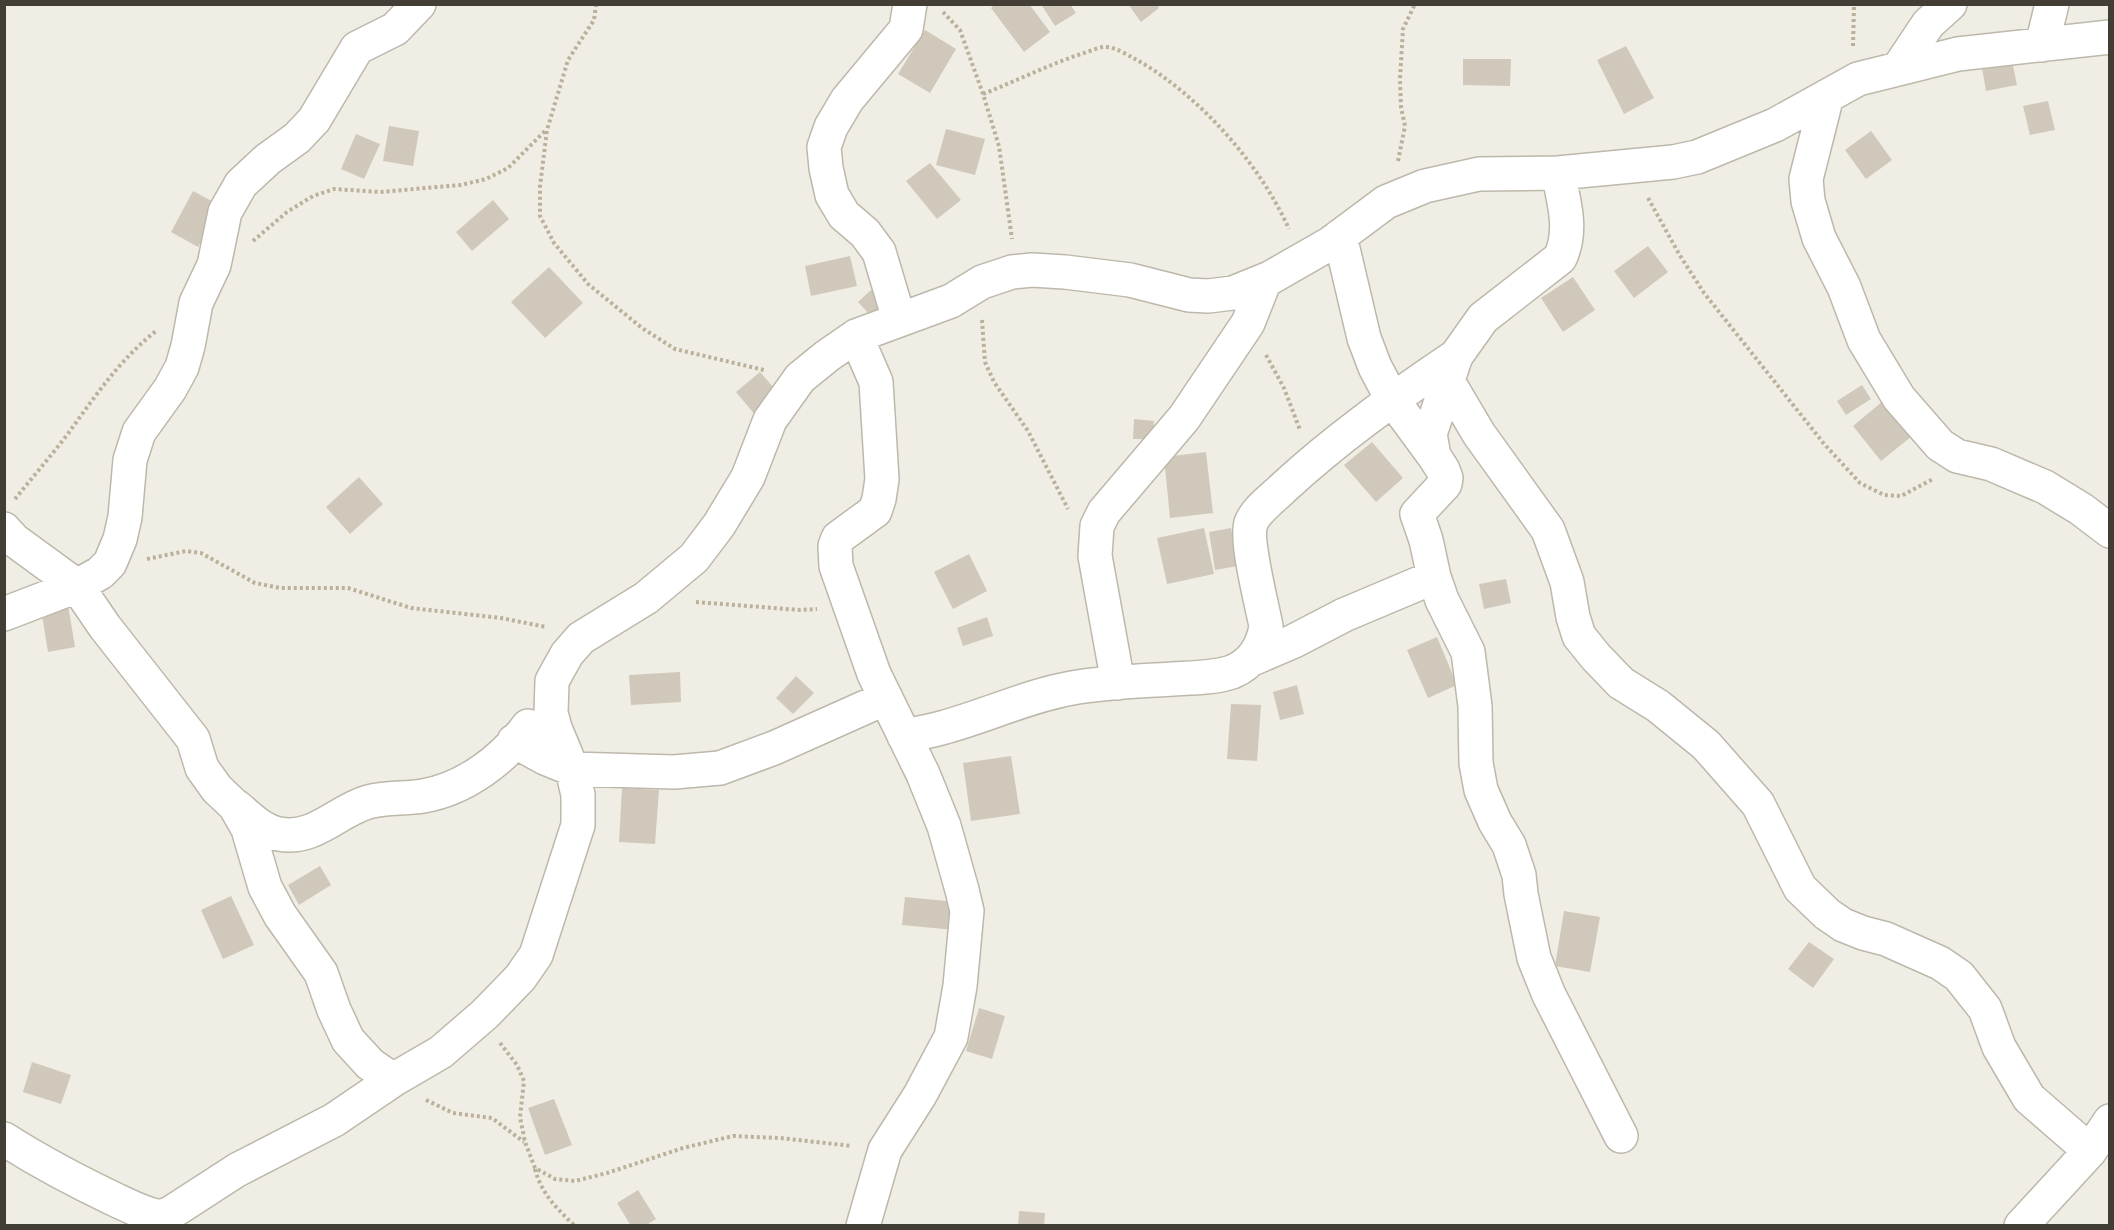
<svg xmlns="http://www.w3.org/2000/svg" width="2114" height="1230" viewBox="0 0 2114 1230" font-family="'Alegreya Sans',sans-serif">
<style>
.building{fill:#d0c9bb}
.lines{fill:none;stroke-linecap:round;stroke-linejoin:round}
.street-casing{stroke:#bdb8ab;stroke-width:36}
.path{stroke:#bbb19b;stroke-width:4;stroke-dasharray:3 3;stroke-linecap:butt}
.street{stroke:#fff;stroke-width:33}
</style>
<rect width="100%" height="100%" fill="#f0ede4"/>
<!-- building -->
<path class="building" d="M995,4H1029L1050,32L1024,52L991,8Z
M1041,4H1070L1076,13L1055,26Z
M1128,4H1157L1159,8L1141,22Z
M925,30L956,49L930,93L898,74Z
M1626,46L1654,98L1624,114L1597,60Z
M2011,56L2017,85L1986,91L1981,62Z
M1463,59H1511L1510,86L1463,85Z
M2048,101L2055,130L2030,135L2023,106Z
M389,126L419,131L413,166L383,161Z
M946,129L985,139L975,175L936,165Z
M1871,131L1892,160L1866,179L1845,150Z
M356,134L380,144L364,179L341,169Z
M930,163L961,200L937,219L906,181Z
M193,191L221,206L198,247L171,232Z
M493,200L509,219L472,251L456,232Z
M1648,246L1668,272L1634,298L1614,271Z
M850,256L857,286L811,296L805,266Z
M549,267L583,303L545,338L511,302Z
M1573,277L1595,310L1563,332L1541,298Z
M871,290L885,306L872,317L858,302Z
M760,372L781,396L756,416L736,392Z
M1862,385L1871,399L1846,415L1837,401Z
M1883,401L1912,436L1881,461L1853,426Z
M1134,419L1154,421L1153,439H1133Z
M1372,442L1403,478L1376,502L1344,465Z
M1206,452L1213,513L1170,518L1164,457Z
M359,477L383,504L350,534L326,507Z
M1204,528L1214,574L1167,584L1157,538Z
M1231,528L1238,566L1215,570L1209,532Z
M969,554L987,591L953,609L934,572Z
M1506,579L1511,603L1484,609L1479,584Z
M68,605L75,647L48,652L41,609Z
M987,617L993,636L963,646L957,628Z
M1437,637L1457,685L1428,698L1407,650Z
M680,672L681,702L631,705L629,675Z
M796,676L814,693L793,714L776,698Z
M1297,685L1304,714L1280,720L1273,692Z
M1231,704L1261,705L1257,761L1227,759Z
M1011,756L1020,814L971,821L963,763Z
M622,788L659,790L655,844L619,842Z
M320,866L331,885L299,905L288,885Z
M231,896L254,945L223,959L201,910Z
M905,897L957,902L954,930L902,925Z
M1564,911L1600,917L1590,972L1555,966Z
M1809,942L1834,959L1813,988L1788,969Z
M979,1008L1005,1016L992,1059L966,1051Z
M32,1062L71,1075L61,1104L23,1092Z
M554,1099L572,1145L545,1155L528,1108Z
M638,1190L656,1219L645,1226H631L617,1203Z
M1019,1211L1045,1213L1044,1226H1018Z"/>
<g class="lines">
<!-- street casing -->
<g class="street-casing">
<path id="street" d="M2042,45L2052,4
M1898,69L1928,24L1950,4
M1827,96L1806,179L1808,201L1819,238L1844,287L1864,340L1899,398L1940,445L1957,456L1991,464L2045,487L2081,509L2110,531
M1558,173C1564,201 1573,231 1560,258L1483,318L1456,356L1430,434L1434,456L1443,470L1446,478L1445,484L1417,514L1426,540L1434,577L1442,600L1468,652L1475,706L1476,763L1481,790L1495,822L1509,845L1519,875L1521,894L1534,958L1549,995L1621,1136
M1340,236L1364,338L1375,367L1392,399L1434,456
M899,319L879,252L865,233L844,215L832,195L826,168L824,147L831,127L847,100L906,29L910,4
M856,336L876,382L882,479L879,499L875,511L838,538L835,546L836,566L874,674L923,774L944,826L962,890L967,911L960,986L951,1037L920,1095L885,1150L863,1226
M1447,380L1479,434L1548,530L1567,582L1573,617L1579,636L1596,657L1621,683L1658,706L1706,745L1758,804L1800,888L1827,914L1843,925L1863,933L1886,939L1940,963L1959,976L1985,1009L1999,1047L2029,1098L2090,1151
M4,529L14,540L77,586L105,627L193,739L202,768L217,789L235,806L248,829L265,887L280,915L321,973L334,1010L348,1040L370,1064L393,1080
M4,614L77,586L100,573L110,563L120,539L125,517L130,460L139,432L170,389L182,367L188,346L196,303L214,265L225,212L241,184L268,159L297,138L314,120L357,48L395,29L419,4
M1250,660L1294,641L1344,615L1434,577
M1118,683L1095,556L1097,526L1104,512L1184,418L1248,323L1265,280
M904,736C918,733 932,731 945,727C988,715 1028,696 1072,688C1105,682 1140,681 1173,679C1192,678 1214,678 1232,672C1252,664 1263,646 1266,626C1262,605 1245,540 1251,523C1256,510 1273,498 1282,489C1336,439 1395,397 1456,356
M514,741L545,758L572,769L674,772L720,768L774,748L886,698
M237,807C249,817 262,831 279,834C314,841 337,811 368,802C386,797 405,799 423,796C465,789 504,759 528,726
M4,1139C40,1162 78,1182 116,1200C129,1206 142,1213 156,1216C161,1217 165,1215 169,1214L237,1170L334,1120L393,1080L441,1052L485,1014L520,978L536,955L578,825V795L572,769L555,728L551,713L552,681L567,654L581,638L646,598L694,558L719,525L748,477L770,420L800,378L827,356L856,336L951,301L982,282L1012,272L1032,270L1065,272L1130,280L1189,295L1208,296L1233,293L1270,278L1331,243L1386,202L1425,186L1479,174L1558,173L1673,162L1697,157L1775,125L1858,79L1958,54L2110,37
M2021,1226L2090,1151L2110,1121"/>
</g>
<!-- path -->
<path class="path" d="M596,4L594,20L568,60L547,130L540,186V216L554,243L588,284L642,328L675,349L764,370
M943,12L960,30L983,94L999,146L1012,239
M1853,46L1854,4
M983,94C1016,81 1048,65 1081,54C1088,52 1096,48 1103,47C1115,46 1127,55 1137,60C1199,95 1260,164 1289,229
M1398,161L1405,126L1401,107L1400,79L1403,29L1415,4
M1648,198L1679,254L1704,293L1825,445L1860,483L1884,495L1901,496L1933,479
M253,241L287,212L313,196L334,189L380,192L461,185L486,179L508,168L546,130
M982,320L985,362L994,382L1028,431L1068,509
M1266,355L1284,388L1300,430
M15,499C32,478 50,457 67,435C94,398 119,360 156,331
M147,559L186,551L201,553L255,583L280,588H348L411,608L501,618L546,627
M696,602L800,610L817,609
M500,1043L517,1065L524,1081L520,1117L525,1142L535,1168L555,1179L575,1181L607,1173L683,1148L733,1136L780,1138L852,1146
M426,1100L453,1113L492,1118L524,1142
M535,1169C541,1193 557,1209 575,1226"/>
<!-- street -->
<use href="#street" class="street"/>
</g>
<!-- border -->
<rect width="2114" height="1230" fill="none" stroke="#423d35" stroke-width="12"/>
</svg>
